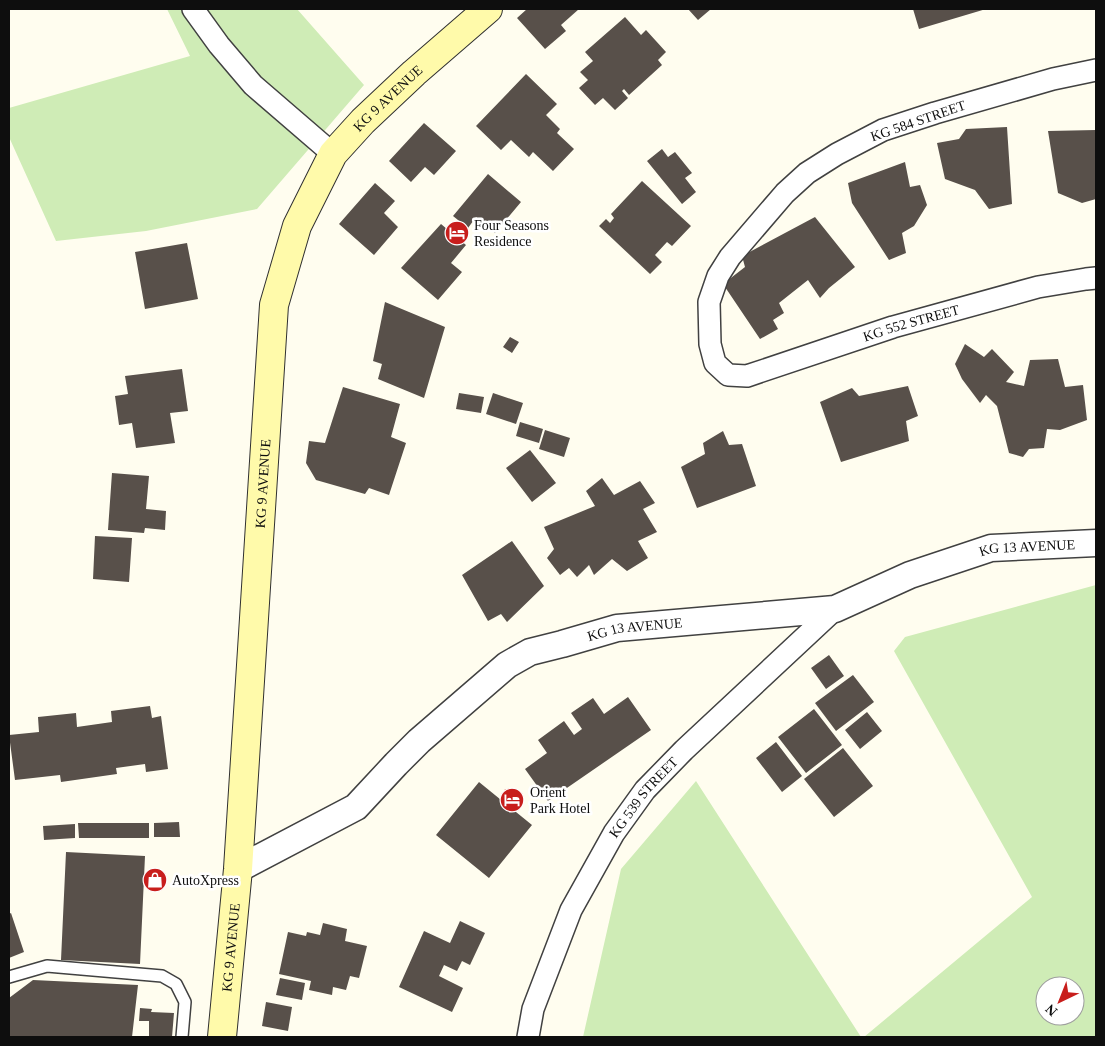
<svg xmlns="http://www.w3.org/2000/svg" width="1105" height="1046" viewBox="0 0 1105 1046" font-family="Georgia,serif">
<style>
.green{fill:#cfecb6;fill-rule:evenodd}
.building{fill:#58504a}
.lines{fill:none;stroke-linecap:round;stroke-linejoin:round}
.service-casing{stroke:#414141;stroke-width:14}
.minor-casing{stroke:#414141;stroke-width:24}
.tertiary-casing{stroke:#414141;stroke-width:29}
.secondary-casing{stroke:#303030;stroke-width:30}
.service{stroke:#fff;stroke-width:11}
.minor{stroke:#fff;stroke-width:21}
.tertiary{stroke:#fff;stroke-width:26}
.secondary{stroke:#fffaaa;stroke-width:28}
.labels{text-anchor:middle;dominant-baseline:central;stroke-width:5;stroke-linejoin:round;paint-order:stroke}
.street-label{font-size:14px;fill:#0e0e0e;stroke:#fff}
.poi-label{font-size:14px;fill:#0e0e0e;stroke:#fff;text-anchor:start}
</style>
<rect width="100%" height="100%" fill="#fffdef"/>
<!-- green -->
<path class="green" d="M167,9H297L364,85L257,209L146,231L56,241L9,137V108L190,56Z
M1096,585V1037H864L1032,897L894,651L905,637ZM1045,986H1075V1016H1045Z
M696,781L861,1037H583L621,869Z"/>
<!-- building -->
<path class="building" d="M527,9H579L561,25L566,31L545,49L517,18Z
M688,9H711L698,20Z
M913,9H986L919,29Z
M625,17L641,35L646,30L666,52L658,60L662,65L629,95L624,89L622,91L628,98L615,110L603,98L595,105L579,88L588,80L580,72L593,61L585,52Z
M526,74L557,104L546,115L560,129L557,133L574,149L553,171L533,152L529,157L511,140L501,150L476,126Z
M424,123L456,151L434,175L425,167L411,182L389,161Z
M1007,127L1012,204L989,209L975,190L945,179L937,143L959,139L966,129Z
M1096,130V199L1082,203L1058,193L1048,131Z
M662,149L668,157L675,152L692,173L685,178L696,192L682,204L647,161Z
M905,162L910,187L920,185L927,205L914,226L902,233L906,253L889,260L852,203L848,183Z
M488,174L521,202L495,233L476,217L468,228L453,216Z
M642,181L691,226L672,246L667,242L655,255L662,262L650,274L599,226L606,219L610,223L614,218L611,214Z
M375,183L395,201L384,213L398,227L374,255L339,224Z
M815,217L855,267L829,288L820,298L808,280L779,303L784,313L773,320L778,329L760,339L723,284L745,267L742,256Z
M441,224L466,245L451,263L462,272L438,300L401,268Z
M187,243L198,299L145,309L135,252Z
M385,302L445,327L424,398L378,379L382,364L373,361Z
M510,337L519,342L512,353L503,347Z
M965,344L984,357L992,349L1014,372L1006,382L1024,386L1030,360L1058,359L1065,387L1083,385L1087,420L1060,430L1047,429L1044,448L1029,449L1023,457L1009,453L997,406L986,395L980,403L962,379L955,364Z
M182,369L188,411L170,413L175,443L136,448L132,423L119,425L115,396L128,394L125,376Z
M908,386L918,416L906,421L909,441L841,462L820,402L852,388L859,396Z
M343,387L400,404L391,437L406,443L389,495L369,488L365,494L316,480L306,463L309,441L325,443Z
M459,393L484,397L481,413L456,409Z
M493,393L523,403L516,424L486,414Z
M520,422L543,429L539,443L516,436Z
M545,430L570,438L564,457L539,449Z
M723,431L729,445L742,444L756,486L697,508L681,467L705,454L703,443Z
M530,450L556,483L532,502L506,468Z
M112,473L149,476L146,509L166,511L165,530L145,528L144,533L108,530Z
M602,478L614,495L640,481L655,503L643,509L657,532L638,541L648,558L627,571L612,559L594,575L589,565L577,577L569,568L560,575L547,558L554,549L544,527L595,506L586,491Z
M95,536L132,538L129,582L93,579Z
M512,541L544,586L507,622L501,614L488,621L462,575Z
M829,655L844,676L826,689L811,668Z
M853,675L874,702L836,731L815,703Z
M628,697L651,730L548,801L525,769L547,753L538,740L564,721L574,735L582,729L571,713L593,698L604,714Z
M150,706L152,718L161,716L168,769L146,772L145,764L116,768L117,774L61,782L60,775L15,780L9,735L39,732L38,717L76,713L77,727L112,722L111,711Z
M814,709L842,745L806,773L778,737Z
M867,712L882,731L860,749L845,730Z
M776,742L802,776L782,792L756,758Z
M843,748L873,786L834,817L804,779Z
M479,782L532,825L489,878L436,835Z
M179,822L180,837H154V823Z
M78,823H149V838H79Z
M75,824V838L44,840L43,826Z
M66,852L145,856L140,964L61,960Z
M11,913L24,952L9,958V914Z
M460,921L485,933L470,965L462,961L457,971L444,965L439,976L463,988L452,1012L399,987L424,931L450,943Z
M323,923L347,929L345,941L367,946L359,978L350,976L346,990L333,987L332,995L309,990L311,981L279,974L288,932L306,936L307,932L320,935Z
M280,978L305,983L302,1000L276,995Z
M33,980L138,985L132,1037H9V998Z
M266,1002L292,1007L288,1031L262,1026Z
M140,1008L152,1009L151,1012L174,1013L172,1037H149V1021H139Z"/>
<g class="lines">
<!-- service casing -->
<g class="service-casing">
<path id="service" d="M9,977L47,966L162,976L176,984L185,1002L182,1037"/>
</g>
<!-- minor casing -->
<g class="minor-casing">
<g id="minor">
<path d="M193,9L219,45L253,85L333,154"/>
<path id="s1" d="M1096,70L1053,79L935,113L883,130L837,154L807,173L785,193L730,257L718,276L709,302L710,344L715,363L728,375L747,376L893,327L1038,287L1086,279L1096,278"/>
<path id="s2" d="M528,1037L533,1009L571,910L614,833L645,790L684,750L835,609"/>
</g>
</g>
<!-- tertiary casing -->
<g class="tertiary-casing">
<g id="tertiary">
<path id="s3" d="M238,869L356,807L396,764L419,741L507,665L530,652L562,644L617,628L835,609L910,575L991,548L1096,543"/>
</g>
</g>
<!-- secondary casing -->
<g class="secondary-casing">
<g id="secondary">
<path id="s4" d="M222,1037L238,869L274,305L297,226L333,154L363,121L414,73L488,9"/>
</g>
</g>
<!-- service -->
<use href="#service" class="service"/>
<!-- minor -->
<use href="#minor" class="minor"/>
<!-- tertiary -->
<use href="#tertiary" class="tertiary"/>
<!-- secondary -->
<use href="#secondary" class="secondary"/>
</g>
<!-- icons -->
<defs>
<g id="hotel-disc" transform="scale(1.25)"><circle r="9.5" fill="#c81e1c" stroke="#fff"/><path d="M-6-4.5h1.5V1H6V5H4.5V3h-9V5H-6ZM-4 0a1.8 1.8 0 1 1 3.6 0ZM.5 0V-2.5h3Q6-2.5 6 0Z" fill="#fff"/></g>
<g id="shop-disc" transform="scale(1.25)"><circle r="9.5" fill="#c81e1c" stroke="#fff"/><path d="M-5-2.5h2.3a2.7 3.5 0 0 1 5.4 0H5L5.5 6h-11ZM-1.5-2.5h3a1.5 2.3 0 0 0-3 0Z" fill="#fff"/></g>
</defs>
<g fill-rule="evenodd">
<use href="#hotel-disc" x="457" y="233"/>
<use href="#hotel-disc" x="512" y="800"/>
<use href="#shop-disc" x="155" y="880"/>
</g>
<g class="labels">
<!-- street labels -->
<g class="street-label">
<text stroke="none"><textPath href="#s4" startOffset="975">KG 9 AVENUE</textPath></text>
<text transform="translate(918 121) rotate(-19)">KG 584 STREET</text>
<text stroke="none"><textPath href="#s1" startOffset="744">KG 552 STREET</textPath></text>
<text stroke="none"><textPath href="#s4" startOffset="555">KG 9 AVENUE</textPath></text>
<text stroke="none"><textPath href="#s3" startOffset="880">KG 13 AVENUE</textPath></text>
<text stroke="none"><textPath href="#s3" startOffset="475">KG 13 AVENUE</textPath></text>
<text stroke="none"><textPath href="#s2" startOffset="269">KG 539 STREET</textPath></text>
<text stroke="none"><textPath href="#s4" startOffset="90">KG 9 AVENUE</textPath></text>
</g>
<!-- poi labels -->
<g class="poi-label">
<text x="474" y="225">Four Seasons<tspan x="474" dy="16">Residence</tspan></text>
<text x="530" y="792">Orient<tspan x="530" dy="16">Park Hotel</tspan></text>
<text x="172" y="880">AutoXpress</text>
</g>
</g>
<!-- border -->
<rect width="1105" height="1046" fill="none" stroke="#0e0e0e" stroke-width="20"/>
<!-- north arrow -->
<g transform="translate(1060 1001) rotate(223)"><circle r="24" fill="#ffffff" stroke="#9f9f9f"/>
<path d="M0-4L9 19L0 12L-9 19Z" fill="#c81e1c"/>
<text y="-8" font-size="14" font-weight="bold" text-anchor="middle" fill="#0e0e0e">N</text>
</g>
</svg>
